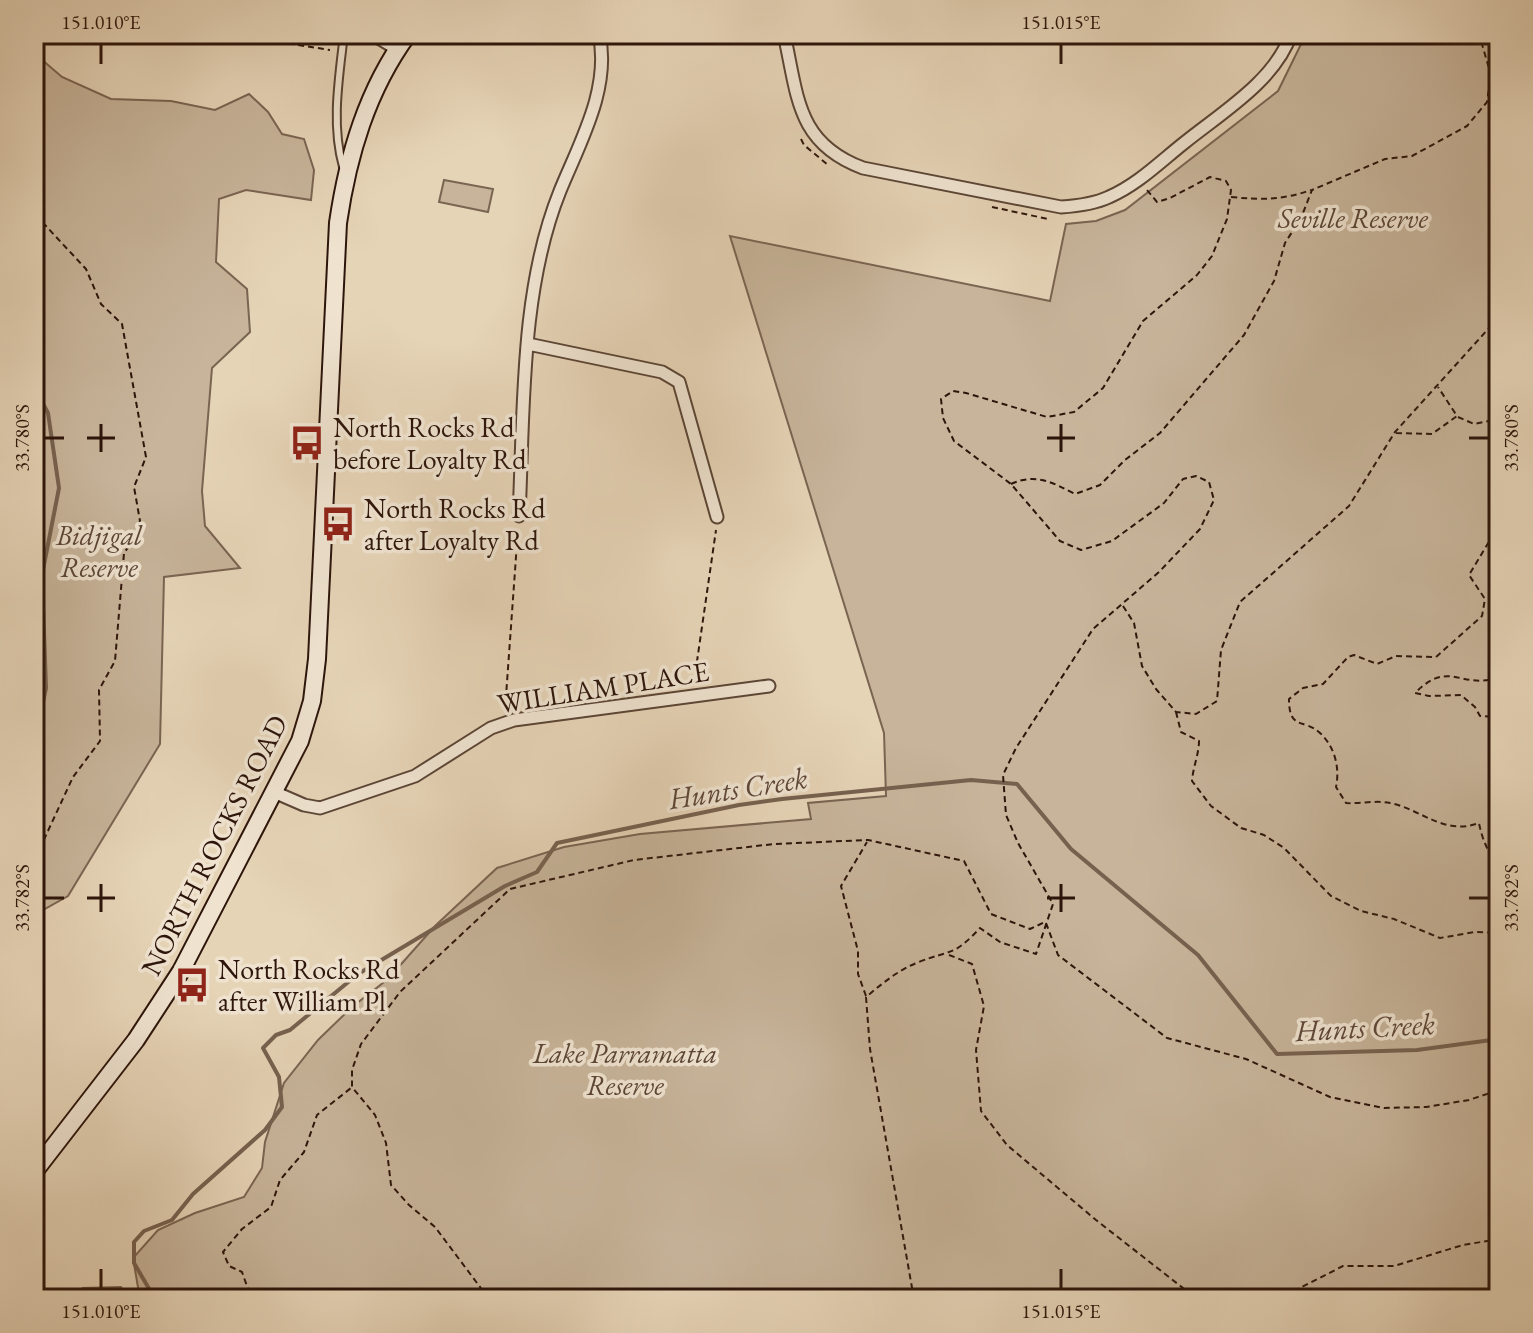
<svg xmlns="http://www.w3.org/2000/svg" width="1533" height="1333" viewBox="0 0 1533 1333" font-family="'EB Garamond',serif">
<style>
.green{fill:#c7b49a;stroke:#7a6452;stroke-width:2}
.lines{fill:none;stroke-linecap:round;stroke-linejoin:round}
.stream{stroke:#76614f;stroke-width:4}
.service-casing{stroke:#5b4536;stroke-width:10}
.minor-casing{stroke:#5b4536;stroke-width:15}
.secondary-casing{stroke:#2d150b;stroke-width:20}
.path{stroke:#2d150b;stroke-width:2;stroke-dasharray:6 4;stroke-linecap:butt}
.service{stroke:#efe3d0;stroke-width:6}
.minor{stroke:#efe3d0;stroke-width:11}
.secondary{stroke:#efe3d0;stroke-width:16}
.ticks{fill:none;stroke:#2d150b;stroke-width:3}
.labels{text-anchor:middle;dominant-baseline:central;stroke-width:7;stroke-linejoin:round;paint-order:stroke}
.park-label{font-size:28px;font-style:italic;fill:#5b4536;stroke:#efe3d0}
.poi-label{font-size:28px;fill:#2d150b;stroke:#efe3d0;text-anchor:start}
.street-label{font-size:28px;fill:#2d150b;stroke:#efe3d0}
.water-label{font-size:30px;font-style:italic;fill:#5e4739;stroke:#efe3d0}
.neatline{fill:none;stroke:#2d150b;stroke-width:3}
.ticks-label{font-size:20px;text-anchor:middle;fill:#2d150b}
</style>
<rect width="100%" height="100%" fill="#e6d4b7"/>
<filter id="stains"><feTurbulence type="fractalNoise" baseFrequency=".0025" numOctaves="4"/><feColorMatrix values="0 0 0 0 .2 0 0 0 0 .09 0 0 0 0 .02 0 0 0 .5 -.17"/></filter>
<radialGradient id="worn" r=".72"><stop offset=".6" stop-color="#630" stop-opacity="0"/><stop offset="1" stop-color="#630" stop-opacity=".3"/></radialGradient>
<!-- green -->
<path class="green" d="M1306,34H1499V1299H140L133,1258L158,1230L195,1213L244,1197L262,1168L265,1142L284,1083L318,1040L352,1007L388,979L435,926L497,868L564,847L640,834L811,819L808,803L886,796L884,733L730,236L1050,301L1066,224L1096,221L1125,210L1278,91Z
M34,53L62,77L111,99L171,101L215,110L249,94L268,112L282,134L304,139L314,170L311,200L246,190L219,199L216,262L247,289L250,332L212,368L202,491L205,526L240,568L164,577L160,744L68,896L34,915Z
M444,180L493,189L488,212L439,202Z
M121,1287L127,1299H84L83,1288Z"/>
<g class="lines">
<!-- stream -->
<path class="stream" d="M34,387L48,413L59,488L42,575L46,688L34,745
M155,1299L134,1263V1242L144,1231L172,1220L193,1194L265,1130L282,1107L279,1077L263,1048L276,1035L290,1030L358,974L505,886L537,872L557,843L739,805L782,799L971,780L1017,784L1071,849L1198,955L1277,1054L1417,1050L1499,1039"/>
<!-- service casing -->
<g class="service-casing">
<path id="service" d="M343,167C331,124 339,78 344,34"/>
</g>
<!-- minor casing -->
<g class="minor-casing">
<path id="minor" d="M372,34L397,49
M784,34C798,96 796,143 863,168L1061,207C1077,206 1094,204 1109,197C1137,185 1160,162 1184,143C1221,113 1275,81 1291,34
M528,344L662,372L679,382L717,517
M519,516C524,411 520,290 560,191C580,142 611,88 599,34
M274,792L304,805L320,808L415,776L491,728L514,720L769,686"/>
</g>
<!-- secondary casing -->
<g class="secondary-casing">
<path id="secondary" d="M34,1172L136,1040L181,971L300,741L312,701L317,659L338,223C348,155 367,90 408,34"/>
</g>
<!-- path -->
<path class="path" d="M229,34L330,50
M801,139L804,145L828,165
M1231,197C1261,200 1283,200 1311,190
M992,207L1048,219
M34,217L45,225L86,269L101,304L122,324L146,457L134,487L140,521L134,539L124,553L115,661L99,690L100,741L73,777L34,861
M1458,417L1474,424L1499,419
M1396,433L1432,434L1457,416L1438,387
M1011,484C1035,473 1052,482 1075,494L1100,485L1125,460L1160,433L1244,335L1274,281L1285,243L1301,218L1312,190L1385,159L1412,156L1467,126L1487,102L1491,75L1479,34
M1499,525L1469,575L1485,599L1482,616L1436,657L1396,656L1377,664L1354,655L1348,657L1323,684L1303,688L1289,699C1289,731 1304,718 1320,733C1335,747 1340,768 1336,787L1346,803C1360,804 1376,800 1390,803C1421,809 1444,836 1479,823C1482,839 1488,853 1499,866
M1123,606L1134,623L1142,666L1156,689L1176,712L1196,714L1217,701L1221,650L1240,602L1349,506L1395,432L1499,317
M1499,677C1461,691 1450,658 1415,693L1429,696L1461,695L1475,707L1480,716L1495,717L1499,722
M694,682L716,530
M505,710L518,529
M1176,712L1181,732L1199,741C1199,754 1193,767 1192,781L1211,806L1241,828L1264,835L1284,848L1331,896L1361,911L1394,919L1440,938L1475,932L1499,933
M1046,923L1058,955L1167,1038L1246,1059L1330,1097L1384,1108L1426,1107L1469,1100L1499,1090
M949,955L972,964L984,1006L976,1050L981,1111L1007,1145L1096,1220L1197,1299
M866,996L858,974V951L841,886L867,842
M259,1299L248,1289L242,1272L229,1266L223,1252L242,1229L271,1207L280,1180L304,1152L317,1115L351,1088
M489,1299L435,1227L409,1205L391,1185L386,1143L375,1115L352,1087V1070L361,1044L400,992L510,889L634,860L774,844L868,840L964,861L991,914L1030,929L1045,922
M914,1299L870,1049L866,997C883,983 898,970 919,962C952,949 953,957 980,928L1000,942L1036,954L1053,904L1018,843L1006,815L1003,775L1016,748L1093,629L1159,572L1200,529L1214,500L1209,482L1196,476L1183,479L1164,503L1112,541L1081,550L1060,541L1011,484L954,441L943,418L941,399L953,391L966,393L1047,417L1074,412L1103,388L1143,321L1197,275L1212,256L1227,219L1231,190L1226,181L1210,177L1170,198L1157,202L1147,190
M1236,1299L1240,1294L1264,1289H1298L1343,1266H1394L1463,1245L1499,1239"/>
<!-- service -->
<use href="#service" class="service"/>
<!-- minor -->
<use href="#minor" class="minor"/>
<!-- secondary -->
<use href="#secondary" class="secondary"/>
</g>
<!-- ticks -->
<path class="ticks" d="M101,44V64M1061,44V64M101,424V452M1061,424V452M44,438H64M87,438H115M1047,438H1075M1469,438H1489M101,884V912M1061,884V912M44,898H64M87,898H115M1047,898H1075M1469,898H1489M101,1269V1289M1061,1269V1289"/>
<!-- icons -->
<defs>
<g id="bus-bare" transform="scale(2.76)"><path d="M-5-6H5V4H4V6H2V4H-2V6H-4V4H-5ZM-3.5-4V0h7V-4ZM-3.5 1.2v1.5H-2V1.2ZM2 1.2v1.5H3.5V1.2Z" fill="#8f2418" stroke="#efe3d0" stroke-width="2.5" paint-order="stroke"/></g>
</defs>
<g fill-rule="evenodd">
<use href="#bus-bare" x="307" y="443"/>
<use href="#bus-bare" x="338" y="524"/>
<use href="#bus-bare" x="192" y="985"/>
</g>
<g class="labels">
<!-- park labels -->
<g class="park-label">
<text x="1353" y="218">Seville Reserve</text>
<text x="99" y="535">Bidjigal<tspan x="99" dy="32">Reserve</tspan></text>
<text x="625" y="1053">Lake Parramatta<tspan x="625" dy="32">Reserve</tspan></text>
</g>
<!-- poi labels -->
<g class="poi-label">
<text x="333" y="427">North Rocks Rd<tspan x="333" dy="32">before Loyalty Rd</tspan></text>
<text x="364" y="508">North Rocks Rd<tspan x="364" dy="32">after Loyalty Rd</tspan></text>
<text x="218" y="969">North Rocks Rd<tspan x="218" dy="32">after William Pl</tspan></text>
</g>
<!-- street labels -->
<g class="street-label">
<text transform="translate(603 687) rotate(-9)">WILLIAM PLACE</text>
<text transform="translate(214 845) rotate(-63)">NORTH ROCKS ROAD</text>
</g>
<!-- water labels -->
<g class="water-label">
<text transform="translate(738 788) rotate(-9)">Hunts Creek</text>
<text transform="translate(1365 1027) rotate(-3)">Hunts Creek</text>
</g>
</g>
<!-- margin -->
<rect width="1533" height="1333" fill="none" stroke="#e6d4b7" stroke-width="88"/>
<rect x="44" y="44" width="1445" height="1245" class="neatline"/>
<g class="ticks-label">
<text x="101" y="29">151.010°E</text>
<text x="1061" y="29">151.015°E</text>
<text transform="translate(22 438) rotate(-90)" y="7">33.780°S</text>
<text transform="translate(1511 438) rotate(-90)" y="7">33.780°S</text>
<text transform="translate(22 898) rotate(-90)" y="7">33.782°S</text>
<text transform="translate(1511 898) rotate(-90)" y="7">33.782°S</text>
<text x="101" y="1318">151.010°E</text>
<text x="1061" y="1318">151.015°E</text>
</g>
<rect width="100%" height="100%" filter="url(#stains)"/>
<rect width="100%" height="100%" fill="url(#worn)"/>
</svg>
